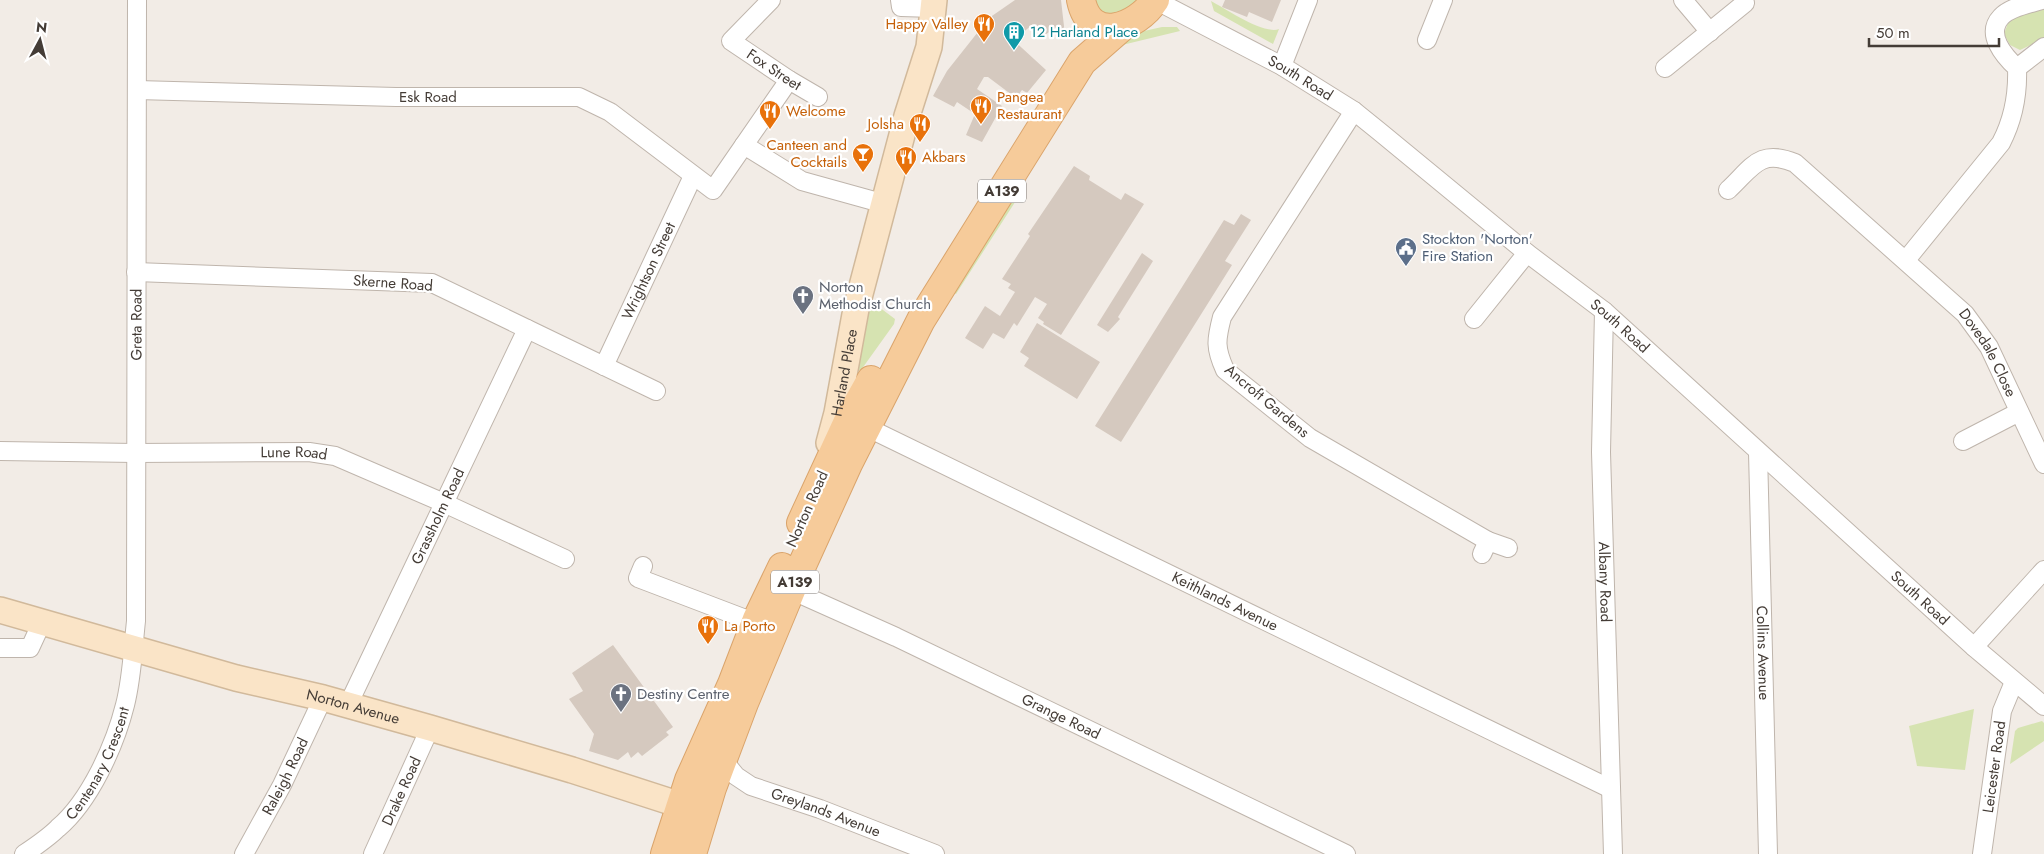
<svg xmlns="http://www.w3.org/2000/svg" width="2044" height="854" viewBox="0 0 2044 854" font-family="Jost,sans-serif">
<style>
.green{fill:#d6e3b1}
.building{fill:#d5c9bf}
.lines{fill:none;stroke-linecap:round;stroke-linejoin:round}
.street-casing{stroke:#bfb5ac;stroke-width:20}
.secondary-casing{stroke:#d1b99b;stroke-width:28}
.primary-casing{stroke:#daa46b;stroke-width:30}
.street{stroke:#fff;stroke-width:18}
.secondary{stroke:#fae4c7;stroke-width:25}
.primary{stroke:#f6cb9a;stroke-width:28}
.labels{text-anchor:middle;dominant-baseline:central;stroke-width:4.5;stroke-linejoin:round;paint-order:stroke}
.shield{fill:#fff;stroke:#7c7672;stroke-width:1}
.shield-label{font-size:14px;font-weight:bold;fill:#443c36}
.food-label{font-size:15px;fill:#c56008;stroke:#fff;text-anchor:start}
.culture-label{font-size:15px;fill:#0d838f;stroke:#fff;text-anchor:start}
.street-label{font-size:15px;fill:#443c36;stroke:#fff}
.service-label{font-size:15px;fill:#4e5e75;stroke:#fff;text-anchor:start}
.worship-label{font-size:15px;fill:#5b616d;stroke:#fff;text-anchor:start}
</style>
<rect width="100%" height="100%" fill="#f2ece6"/>
<!-- green -->
<path class="green" d="M1092,0H1141L1127,14L1104,15Z
M1211,1C1226,9 1264,35 1279,29L1273,44L1214,11Z
M2044,6V39L2020,50L2010,45L2004,34L2009,20Z
M1162,27H1177L1180,31L1118,46L1135,33Z
M1022,182L1026,185L956,294L954,293Z
M875,304L895,319L894,324L861,370L855,371L868,305Z
M1974,709L1965,770L1917,766L1909,726Z
M2042,721L2044,723V741L2010,764L2015,731L2018,728Z"/>
<!-- building -->
<path class="building" d="M1015,0H1061L1065,35L1057,27L1043,36L1033,24L1020,35L1017,33L1011,38L1046,70L1027,93L1022,90L1016,98L988,77H984L977,89L1002,106L982,142L966,135L975,114L957,102L954,107L933,96L947,71L989,18Z
M1225,0H1281L1272,22L1249,12L1247,17L1222,7Z
M1074,166L1090,176L1089,180L1121,200L1125,193L1144,204L1061,335L1043,324L1044,322L1038,318L1047,304L1035,297L1017,326L1014,323L1004,339L993,333L983,349L965,338L985,306L1000,316L1015,292L1008,288L1011,284L1002,279L1030,236L1028,234Z
M1241,214L1251,220L1225,261L1232,265L1121,442L1095,426L1224,220L1234,225Z
M1142,253L1153,261L1118,317L1120,319L1108,332L1097,325Z
M1037,323L1100,362L1077,399L1024,366L1029,358L1020,352Z
M613,645L673,727L666,732L669,735L642,756L638,752L631,758L628,752L618,760L589,751L594,734L569,699L583,691L572,673Z"/>
<g class="lines">
<!-- street casing -->
<g class="street-casing">
<g id="street">
<path id="s1" d="M771,0L731,41L789,80L818,97"/>
<path d="M900,0L901,7L934,8"/>
<path id="s2" d="M1155,0L1282,66L1354,111L1380,132L1527,253L1604,311L1974,647L2044,706"/>
<path d="M1683,0L1710,32"/>
<path d="M1427,40L1443,0"/>
<path d="M1282,66L1308,0"/>
<path d="M1665,68L1745,3"/>
<path d="M2017,68L2044,47"/>
<path id="s3" d="M137,90L396,97H579L610,112L713,190L789,80"/>
<path d="M1354,111L1222,317C1216,340 1215,348 1225,370L1310,438L1488,541"/>
<path d="M744,145L802,181L885,204"/>
<path id="s4" d="M1728,190C1752,168 1759,148 1795,163L1965,314L1989,347L2044,464"/>
<path d="M1906,260L2001,143C2013,120 2018,94 2017,68C2004,56 1985,34 2001,17C2010,7 2029,4 2042,0"/>
<path d="M136,272L432,283L656,391"/>
<path id="s5" d="M1604,311L1601,452L1613,854"/>
<path d="M1474,319L1527,253"/>
<path id="s6" d="M604,366L693,176"/>
<path id="s7" d="M858,423L1611,789"/>
<path d="M1963,441L2019,412"/>
<path id="s8" d="M0,451L135,453L309,452L335,456L444,503L565,559"/>
<path id="s9" d="M1758,452L1768,854"/>
<path d="M1482,554L1488,541L1508,548"/>
<path d="M643,566L638,578L743,618L757,619"/>
<path id="s10" d="M782,586L896,637L1346,854"/>
<path d="M1974,647L2044,570"/>
<path d="M0,648H30L42,622"/>
<path id="s11" d="M348,705L527,329"/>
<path id="s12" d="M723,760L736,776L751,786L820,809L935,854"/>
<path id="s13" d="M24,854C36,846 48,838 58,828C90,801 115,745 125,705C132,678 133,648 136,621L137,0"/>
<path id="s14" d="M244,854L282,785L323,698"/>
<path id="s15" d="M373,854L430,728"/>
<path id="s16" d="M1982,854L2002,711L2014,682"/>
</g>
</g>
<!-- secondary casing -->
<g class="secondary-casing">
<g id="secondary">
<path id="s17" d="M829,443L837,413L856,309L907,116L929,47L934,0"/>
<path id="s18" d="M0,610L236,678L323,698L430,728L572,770L699,811"/>
</g>
</g>
<!-- primary casing -->
<g class="primary-casing">
<path id="primary" d="M1081,0C1090,45 1137,28 1155,0
M801,523L849,419L871,380
M665,854L689,780L732,684L757,619L782,567
M692,854L712,788L744,703L794,583L848,464L921,320L1082,62L1122,27"/>
</g>
<!-- street -->
<use href="#street" class="street"/>
<!-- secondary -->
<use href="#secondary" class="secondary"/>
<!-- primary -->
<use href="#primary" class="primary"/>
</g>
<!-- icons -->
<defs>
<g id="restaurant-pin" transform="scale(1.125)"><path d="M0 17L-7.5 6A9.5 9.5 0 1 1 7.5 6Z" fill="#e8710a" stroke="#fff"/><path d="M-5-6h1v4h1v-4h1v4h1v-4h1v5L-1.5 .5V6h-2V.5L-5-1ZM5-6V6H3V1.5H1.5Q1.5-4 5-6Z" fill="#fff"/></g>
<g id="building-pin" transform="scale(1.125)"><path d="M0 17L-7.5 6A9.5 9.5 0 1 1 7.5 6Z" fill="#0f9aa8" stroke="#fff"/><path d="M-4-6H4V6H1V3H-1V6H-4ZM-2.5-4.3h1.7v1.8h-1.7ZM.8-4.3h1.7v1.8H.8ZM-2.5-1h1.7V.8h-1.7ZM.8-1h1.7V.8H.8Z" fill="#fff"/></g>
<g id="bar-pin" transform="scale(1.125)"><path d="M0 17L-7.5 6A9.5 9.5 0 1 1 7.5 6Z" fill="#e8710a" stroke="#fff"/><path d="M-6-5H6L.8 .8V4.5H3.5V6h-7V4.5H-.8V.8Z" fill="#fff"/></g>
<g id="civic-pin" transform="scale(1.125)"><path d="M0 17L-7.5 6A9.5 9.5 0 1 1 7.5 6Z" fill="#5c6f8a" stroke="#fff"/><path d="M-.6-6.5H3V-4.5H.6V-3L4-1V1h2V6H-6V1h2V-1L-.6-3ZM-1.2 2.5V6h2.4V2.5Z" fill="#fff"/></g>
<g id="church-pin" transform="scale(1.125)"><path d="M0 17L-7.5 6A9.5 9.5 0 1 1 7.5 6Z" fill="#6b7280" stroke="#fff"/><path d="M-1.2-6h2.4v3.5h3.3v2.4h-3.3V6h-2.4V-.1h-3.3v-2.4h3.3Z" fill="#fff"/></g>
</defs>
<g fill-rule="evenodd">
<use href="#restaurant-pin" x="984" y="24"/>
<use href="#building-pin" x="1014" y="32"/>
<use href="#restaurant-pin" x="981" y="106"/>
<use href="#restaurant-pin" x="770" y="111"/>
<use href="#restaurant-pin" x="920" y="124"/>
<use href="#bar-pin" x="863" y="154"/>
<use href="#restaurant-pin" x="906" y="157"/>
<use href="#civic-pin" x="1406" y="248"/>
<use href="#church-pin" x="803" y="296"/>
<use href="#restaurant-pin" x="708" y="626"/>
<use href="#church-pin" x="621" y="694"/>
</g>
<g class="labels">
<!-- shield labels -->
<g class="shield">
<rect x="978" y="179.5" width="48" height="23" rx="4"/>
<rect x="771" y="570.5" width="48" height="23" rx="4"/>
</g>
<g class="shield-label">
<text x="1002" y="191">A139</text>
<text x="795" y="582">A139</text>
</g>
<!-- food labels -->
<g class="food-label">
<text x="968" y="24" text-anchor="end">Happy Valley</text>
<text x="997" y="97">Pangea<tspan x="997" dy="17">Restaurant</tspan></text>
<text x="786" y="111">Welcome</text>
<text x="904" y="124" text-anchor="end">Jolsha</text>
<text x="847" y="145" text-anchor="end">Canteen and<tspan x="847" dy="17">Cocktails</tspan></text>
<text x="922" y="157">Akbars</text>
<text x="724" y="626">La Porto</text>
</g>
<!-- culture labels -->
<g class="culture-label">
<text x="1030" y="32">12 Harland Place</text>
</g>
<!-- street labels -->
<g class="street-label">
<text stroke="none"><textPath href="#s1" startOffset="109">Fox Street</textPath></text>
<text stroke="none"><textPath href="#s2" startOffset="165">South Road</textPath></text>
<text stroke="none"><textPath href="#s3" startOffset="291">Esk Road</textPath></text>
<text stroke="none"><textPath href="#s6" startOffset="105">Wrightson Street</textPath></text>
<text transform="translate(393 283) rotate(4)">Skerne Road</text>
<text stroke="none"><textPath href="#s13" startOffset="566">Greta Road</textPath></text>
<text stroke="none"><textPath href="#s2" startOffset="570">South Road</textPath></text>
<text stroke="none"><textPath href="#s4" startOffset="352">Dovedale Close</textPath></text>
<text stroke="none"><textPath href="#s17" startOffset="72">Harland Place</textPath></text>
<text transform="translate(1267 401) rotate(40)">Ancroft Gardens</text>
<text stroke="none"><textPath href="#s8" startOffset="294">Lune Road</textPath></text>
<text transform="translate(807 509) rotate(-66)">Norton Road</text>
<text stroke="none"><textPath href="#s11" startOffset="209">Grassholm Road</textPath></text>
<text stroke="none"><textPath href="#s5" startOffset="271">Albany Road</textPath></text>
<text stroke="none"><textPath href="#s2" startOffset="975">South Road</textPath></text>
<text stroke="none"><textPath href="#s7" startOffset="408">Keithlands Avenue</textPath></text>
<text stroke="none"><textPath href="#s9" startOffset="201">Collins Avenue</textPath></text>
<text stroke="none"><textPath href="#s18" startOffset="366">Norton Avenue</textPath></text>
<text stroke="none"><textPath href="#s10" startOffset="308">Grange Road</textPath></text>
<text stroke="none"><textPath href="#s13" startOffset="120">Centenary Crescent</textPath></text>
<text stroke="none"><textPath href="#s16" startOffset="88">Leicester Road</textPath></text>
<text stroke="none"><textPath href="#s14" startOffset="88">Raleigh Road</textPath></text>
<text stroke="none"><textPath href="#s15" startOffset="69">Drake Road</textPath></text>
<text stroke="none"><textPath href="#s12" startOffset="118">Greylands Avenue</textPath></text>
</g>
<!-- service labels -->
<g class="service-label">
<text x="1422" y="239">Stockton 'Norton'<tspan x="1422" dy="17">Fire Station</tspan></text>
</g>
<!-- worship labels -->
<g class="worship-label">
<text x="819" y="287">Norton<tspan x="819" dy="17">Methodist Church</tspan></text>
<text x="637" y="694">Destiny Centre</text>
</g>
</g>
<!-- north arrow -->
<g transform="translate(40 40) rotate(7)" stroke="#ffffff" stroke-width="4" paint-order="stroke">
<path d="M0-4L9 19L0 12L-9 19Z" fill="#443c36"/>
<text y="-8" font-size="14" font-weight="bold" text-anchor="middle" fill="#443c36">N</text>
</g>
<!-- scale -->
<path d="M1869 38v8h130v-8" fill="none" stroke="#443c36" stroke-width="2.5"/>
<text x="1876" y="38" font-size="15" fill="#443c36" stroke="#ffffff" stroke-width="4" paint-order="stroke">50 m</text>
</svg>
